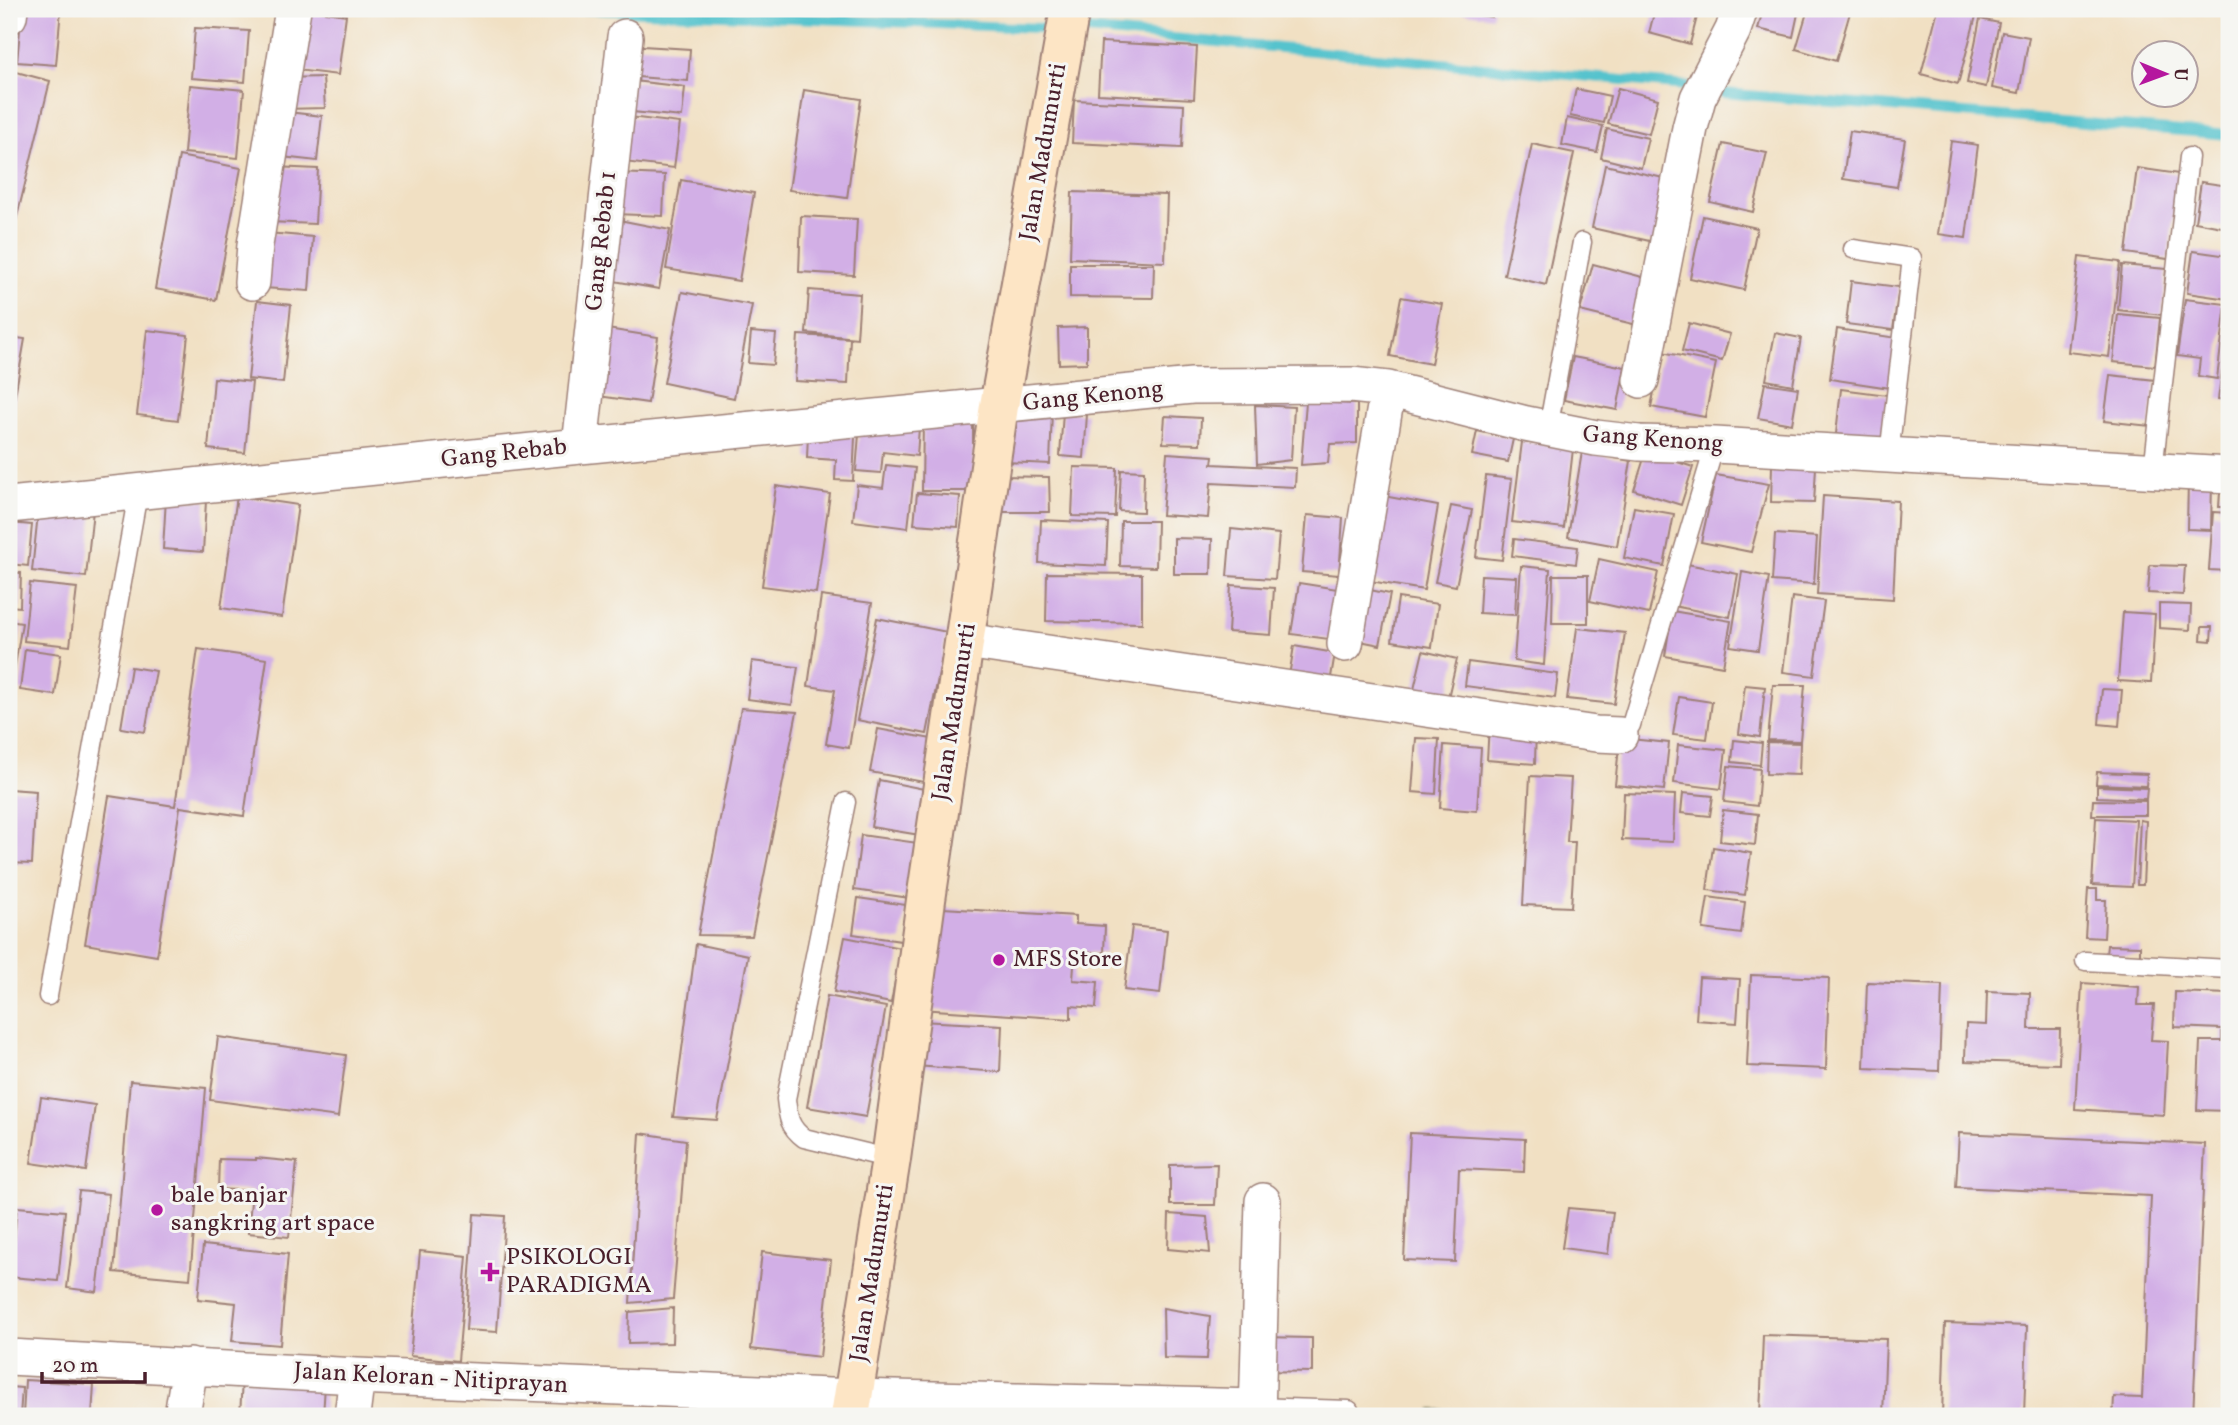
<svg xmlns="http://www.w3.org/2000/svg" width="2238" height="1425" viewBox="0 0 2238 1425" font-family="Vollkorn,serif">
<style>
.green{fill:#91c577;stroke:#6e7251;stroke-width:2}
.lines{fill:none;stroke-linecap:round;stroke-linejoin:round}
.stream{stroke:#55c3cd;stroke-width:10}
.building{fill:#d2afe6}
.lane-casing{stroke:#9e8077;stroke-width:21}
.street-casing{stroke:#9e8077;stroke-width:38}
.secondary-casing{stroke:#9e8077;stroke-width:42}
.lane{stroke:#fff;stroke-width:18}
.street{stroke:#fff;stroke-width:35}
.secondary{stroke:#fde5c5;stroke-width:38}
.poi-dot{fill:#b5179e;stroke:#f6f6f2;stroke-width:2.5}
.labels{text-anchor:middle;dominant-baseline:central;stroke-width:6;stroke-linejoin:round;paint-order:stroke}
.street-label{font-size:24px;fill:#4a1f2b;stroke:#f6f6f2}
.poi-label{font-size:24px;fill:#4a1f2b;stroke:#f6f6f2;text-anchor:start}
</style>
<rect width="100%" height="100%" fill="#f6f6f2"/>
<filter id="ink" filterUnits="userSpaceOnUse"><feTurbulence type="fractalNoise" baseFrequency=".0143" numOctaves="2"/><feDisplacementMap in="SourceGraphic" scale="14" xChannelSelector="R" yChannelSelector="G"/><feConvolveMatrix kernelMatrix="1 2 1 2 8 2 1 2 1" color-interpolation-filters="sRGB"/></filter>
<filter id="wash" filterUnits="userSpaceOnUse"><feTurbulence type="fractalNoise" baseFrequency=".00686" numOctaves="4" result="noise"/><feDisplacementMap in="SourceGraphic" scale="28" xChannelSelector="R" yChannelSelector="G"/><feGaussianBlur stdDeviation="1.57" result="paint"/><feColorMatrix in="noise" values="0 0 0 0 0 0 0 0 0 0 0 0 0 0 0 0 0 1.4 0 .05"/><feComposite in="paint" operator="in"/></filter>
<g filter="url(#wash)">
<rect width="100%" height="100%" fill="#f1e0c3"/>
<!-- green -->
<path class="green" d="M1432,1410L1538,1412V1416H1432Z"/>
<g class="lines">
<!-- stream -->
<path class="stream" d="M572,9L1087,30L1687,86
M1723,93L2229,135"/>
</g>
<g id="blocks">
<!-- building -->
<path class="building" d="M22,9H61L56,65L17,62Z
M305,9L346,15L338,75L296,70Z
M997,9H1038V15L997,11Z
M1442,9H1493L1492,17Z
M1655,9H1699L1690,44L1649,33Z
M1763,9H1799L1793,37L1758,29Z
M1808,9H1851L1836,61L1796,49Z
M1938,9H1949L1976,16L1958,84L1921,74Z
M1980,19L1999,23L1986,87L1967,83Z
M195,28L249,31L245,82L191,78Z
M2002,32L2029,37L2019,93L1992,88Z
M1101,42L1197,47L1194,99L1098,94Z
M627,45L690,49L688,81L625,76Z
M9,70L50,81L16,221L9,219Z
M323,77L325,108L283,109L282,78Z
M625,80L685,87L682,117L623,111Z
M190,85L244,90L238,158L184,153Z
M1618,88L1658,99L1649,134L1608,124Z
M1576,89L1610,96L1604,123L1570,116Z
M804,90L861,99L847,198L789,190Z
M1074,100L1184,105L1182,148L1072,143Z
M279,111L322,116L317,161L273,156Z
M621,116L680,123L674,168L615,161Z
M1567,118L1603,126L1597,152L1562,145Z
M1607,129L1648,138L1641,168L1601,158Z
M1850,131L1905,139L1897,187L1843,179Z
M1951,141L1978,145L1966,238L1938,234Z
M1532,144L1574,153L1546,285L1504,275Z
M1723,144L1767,153L1753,212L1710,202Z
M179,156L241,168L216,300L155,289Z
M1605,165L1668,179L1654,242L1592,228Z
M274,167L318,169L315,224L270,222Z
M2137,168L2179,174L2168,259L2126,253Z
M617,173L665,175L663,216L616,214Z
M681,180L754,193L739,281L666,269Z
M2201,182L2229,186L2227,228L2195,222Z
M1072,192L1167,195L1165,262L1070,258Z
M801,216L857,219L854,275L799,272Z
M1703,216L1757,228L1744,290L1690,278Z
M614,219L670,230L659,289L603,279Z
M267,233L313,237L309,291L264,288Z
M2193,251L2229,256L2228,299L2187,293Z
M2079,257L2120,262L2109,357L2068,352Z
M1070,264H1154L1153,298L1070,297Z
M1593,264L1650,279L1637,325L1580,311Z
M2122,265L2166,269L2162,315L2118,310Z
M1851,281L1899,287L1893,330L1846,324Z
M809,290L860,294L857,338L806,333Z
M682,292L752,305L734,398L664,383Z
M1401,297L1442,304L1431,364L1390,356Z
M2185,299L2226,304L2217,379L2198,376L2200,359L2177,356Z
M257,301L291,305L283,383L248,379Z
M2118,314L2160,318L2155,366L2113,362Z
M1689,323L1730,334L1722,361L1682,351Z
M2228,326H2229V400L2218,399Z
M1087,327V363L1059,364L1058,328Z
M601,328L658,337L648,403L591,395Z
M1837,329L1897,338L1890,388L1830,379Z
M147,330L188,335L178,420L137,415Z
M751,332L776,334L773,365L748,363Z
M1775,333L1801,338L1793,385L1766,380Z
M798,335L850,338L848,384L795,381Z
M9,337L25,339L10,424H9Z
M1662,352L1716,363L1705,417L1651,407Z
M1573,357L1625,367L1617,410L1564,400Z
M2110,375L2155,380L2150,426L2104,421Z
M214,378L252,382L245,453L208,449Z
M1765,383L1798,388L1792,424L1758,418Z
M1841,389L1888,395L1883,440L1836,434Z
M1306,402L1357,404V443L1330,444L1328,463L1301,465Z
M1255,405L1294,407L1291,460L1257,464Z
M1009,409L1052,411L1050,464L1006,462Z
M1063,412L1087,414L1084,458L1060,456Z
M1165,416L1201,418L1200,444L1163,443Z
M923,418H973V491H922Z
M860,422L919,427L917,456L883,452L881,473L856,471Z
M1477,431L1513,439L1508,462L1472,455Z
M808,434L855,437L853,481L835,480L836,460L807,458Z
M1522,442L1573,449L1564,528L1512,522Z
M1582,452L1631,461L1617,546L1568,537Z
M1646,452L1693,467L1681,505L1634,490Z
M1167,453L1213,456L1212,464L1296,468L1295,487L1211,483L1208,518L1162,515Z
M886,465L915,468L908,528L853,521L857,485L883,488Z
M1772,465L1816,467L1814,503L1771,502Z
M1074,467L1117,468L1115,517L1072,516Z
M1121,470L1144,471L1143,512L1119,511Z
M1716,475L1769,484L1751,552L1701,542Z
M1001,476L1049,477L1050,512H1001Z
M1486,476L1512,479L1502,560L1476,557Z
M2188,480H2212L2211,530L2187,529Z
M776,486L830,494L816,593L762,586Z
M2220,492H2229V507H2219Z
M917,493L960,496L958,527L914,524Z
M1378,495L1438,506L1424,590L1364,580Z
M237,496L298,505L282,617L221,608Z
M1823,496L1898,501L1893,599L1817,594Z
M166,498L206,501L203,552L163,549Z
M39,504L93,510L86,577L32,571Z
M1451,506L1472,510L1456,586L1435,582Z
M1634,507L1674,514L1664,566L1624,558Z
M2213,512L2229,513V571L2209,570Z
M1307,515L1343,518L1339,575L1302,572Z
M1041,520L1108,523L1106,566L1039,563Z
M1121,521H1157L1156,567L1120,566Z
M9,523L32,525L28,566L9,564Z
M1231,529L1279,534L1275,579L1227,576Z
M1775,534L1817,537L1814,584L1772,581Z
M1174,538L1212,539L1211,574H1174Z
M1514,539L1578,547L1576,564L1512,556Z
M1599,559L1658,572L1649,614L1590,601Z
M1682,563L1738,574L1730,617L1673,606Z
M2150,565L2185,566L2183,595L2148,593Z
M1521,566L1550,569L1544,665L1514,661Z
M9,572L21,573L20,607L9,606Z
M1742,572L1769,577L1758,650L1730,646Z
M1047,573L1142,574V623L1046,621Z
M1481,575L1517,577L1515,615L1479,613Z
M1553,575H1588V623H1552Z
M30,583L77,588L70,646L24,641Z
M1299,583L1344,590L1336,640L1291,634Z
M1231,585L1274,588L1271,635L1228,632Z
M1365,589L1390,594L1380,645L1355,640Z
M821,596L872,603L849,748L826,744L835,690L808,686Z
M1792,597L1824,601L1814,676L1783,672Z
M1398,598L1438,604L1432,647L1392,641Z
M2159,604L2191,605L2190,630L2159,628Z
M1672,611L1731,621L1723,666L1665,656Z
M2123,612L2155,614L2151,683L2118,681Z
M877,618L947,632L927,734L857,720Z
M9,621L22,623L14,672L9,671Z
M2202,627H2212L2211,641L2201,640Z
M1577,628L1625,633L1614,704L1567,699Z
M1294,646L1335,653L1330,683L1289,676Z
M25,649L61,654L55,695L20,690Z
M198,649L267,659L244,816L180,807L157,956L85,944L109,796L175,806Z
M1423,651L1457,659L1446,706L1412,698Z
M752,661L798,667L792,705L747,699Z
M1468,662L1558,674L1555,698L1465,686Z
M131,667L156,671L145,732L121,728Z
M1745,685L1765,687L1760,737L1739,734Z
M1773,685H1805L1800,741L1768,740Z
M2102,689L2122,690L2119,726L2099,724Z
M1679,697L1712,702L1707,739L1673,735Z
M741,708L797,712L752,936L698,935Z
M1489,724L1536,727L1535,764L1487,760Z
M878,729L937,740L929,783L870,772Z
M1416,738L1439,739L1436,794L1412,792Z
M1620,738L1669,743L1664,790L1615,785Z
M1734,740L1762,743L1760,765L1732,762Z
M1767,742L1800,743L1799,775L1766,774Z
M1444,745L1481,748L1477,811L1440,808Z
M1678,745L1726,750L1721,789L1674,783Z
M1728,766L1760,769L1757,806L1724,802Z
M2097,772L2147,774L2146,786L2096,784Z
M1530,776L1571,778L1567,842H1575L1571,907L1523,905Z
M879,780L929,790L920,835L871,827Z
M2097,786L2147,788L2146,799L2097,797Z
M9,789L36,791L32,864L9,863Z
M1624,793L1675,795L1673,842L1622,840Z
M1683,793L1713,796L1710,816L1681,813Z
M2093,800L2146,801V815H2092Z
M1723,810L1758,814L1755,845L1720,841Z
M2096,818L2136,820L2132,887L2092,885Z
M2140,820L2146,821L2143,885H2137Z
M861,835L918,843L910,898L854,890Z
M1713,847L1751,853L1745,895L1707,890Z
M2088,889H2097V900H2106L2104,938L2085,937Z
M1708,897L1745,902L1741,934L1703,929Z
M858,898L906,905L901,941L853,934Z
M926,907L1076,916V924L1105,926L1104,953L1075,952L1073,980L1098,982L1096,1008L1071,1006V1019L920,1009Z
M1132,926L1167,930L1160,994L1124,990Z
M845,937L901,948L891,1003L834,992Z
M696,944L748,955L717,1120L673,1117Z
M2107,945L2140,946V955H2106Z
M1751,975L1829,978L1826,1069L1747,1066Z
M1699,977L1740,979L1737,1023L1696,1020Z
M1867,982L1942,985L1939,1071L1864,1068Z
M2082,983L2139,987L2138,1005H2154L2151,1040L2168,1041L2164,1115L2075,1109Z
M1987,991L2030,993L2029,1029H2060L2059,1064L1965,1061L1966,1024L1986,1025Z
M2175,992L2229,994V1111L2197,1110L2200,1041H2222V1029L2174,1027Z
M827,996L886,1007L866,1117L807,1107Z
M918,1021L1002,1025L1000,1072L915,1066Z
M218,1037L346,1055L338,1117L210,1100Z
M130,1081L206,1088L190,1279L114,1272Z
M41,1097L95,1105L86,1171L31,1163Z
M640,1133L686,1140L673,1299L630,1303Z
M1410,1133L1525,1139L1524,1172L1459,1169L1455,1262L1404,1260Z
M1959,1133L2205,1144L2193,1416H2113L2114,1397L2142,1398L2151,1196L1956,1187Z
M256,1158L297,1162L289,1237L248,1233L252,1191L218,1189L219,1159L256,1160Z
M1217,1164L1215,1205H1170V1165Z
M79,1191L109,1194L97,1292L67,1288Z
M17,1207L65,1211L58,1281L11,1277Z
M1568,1208L1613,1212L1608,1254L1562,1248Z
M474,1214L505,1216L497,1332L466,1330Z
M1169,1214L1207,1217L1210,1253L1168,1249Z
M203,1245L288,1254L280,1345L232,1341L236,1303L198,1299Z
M420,1251L467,1256L458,1361L410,1356Z
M762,1252L831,1260L820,1357L751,1349Z
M673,1308L672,1343L628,1344L629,1312Z
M1163,1308L1210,1316L1207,1359L1164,1358Z
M1945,1323L2027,1326L2024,1416H1942Z
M1763,1335L1886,1339L1883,1416H1760Z
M1262,1337L1312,1338V1372L1262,1371Z
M242,1379L325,1385L323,1416H240Z
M25,1380L94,1384L92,1416H23Z
M9,1387L22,1388L20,1416H9Z"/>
</g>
</g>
<g filter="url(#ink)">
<use href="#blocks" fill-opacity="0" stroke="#9e8077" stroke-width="2"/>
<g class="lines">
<!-- lane casing -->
<g class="lane-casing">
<path id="lane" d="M1853,249L1912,258L1889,455
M1548,429L1582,242
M2153,470L2189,157
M1620,735L1627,731L1631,725L1715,445
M846,802L786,1099C788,1117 789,1127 804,1138L891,1159
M2085,961L2229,969
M48,996L138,493
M1257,1407L1349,1410"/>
</g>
<!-- street casing -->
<g class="street-casing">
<path id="street" d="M9,16L10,9
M252,282L255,245L293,9
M1641,380L1690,128L1698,98L1733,30L1740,9
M580,446L625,37
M9,505L580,446L1192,386L1351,385L1388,389L1526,424L1596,438L1639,443L1715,445L2229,475
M966,641L1596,734L1620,735
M1345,644L1388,389
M9,1357L357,1376L853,1397L1257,1407
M182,1416L190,1366
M352,1416L357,1376
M1257,1416L1263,1201"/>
</g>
<!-- secondary casing -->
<g class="secondary-casing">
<path id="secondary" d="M850,1416L891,1159L926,900L999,406L1070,9"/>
</g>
<!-- lane -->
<use href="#lane" class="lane"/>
<!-- street -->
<use href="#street" class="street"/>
<!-- secondary -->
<use href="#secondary" class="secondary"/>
</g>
</g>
<!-- markers -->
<g class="poi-dot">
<circle cx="999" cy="960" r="7"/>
<circle cx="157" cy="1210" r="7"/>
<path d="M486.5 1261.5h7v7h7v7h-7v7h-7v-7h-7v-7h7z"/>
</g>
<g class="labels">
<!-- street labels -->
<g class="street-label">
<text transform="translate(1044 152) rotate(-80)">Jalan Madumurti</text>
<text transform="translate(602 241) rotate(-84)">Gang Rebab 1</text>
<text transform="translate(1093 397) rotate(-6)">Gang Kenong</text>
<text transform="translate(1653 440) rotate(4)">Gang Kenong</text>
<text transform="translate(504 454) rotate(-6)">Gang Rebab</text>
<text transform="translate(955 712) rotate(-81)">Jalan Madumurti</text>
<text transform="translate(873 1273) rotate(-81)">Jalan Madumurti</text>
<text transform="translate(431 1379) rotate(3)">Jalan Keloran - Nitiprayan</text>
</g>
<!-- poi labels -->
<g class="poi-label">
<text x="1013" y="960">MFS Store</text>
<text x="171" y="1196">bale banjar<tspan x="171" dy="28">sangkring art space</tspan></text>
<text x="506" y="1258">PSIKOLOGI<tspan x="506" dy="28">PARADIGMA</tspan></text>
</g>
</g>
<!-- margin -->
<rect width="2238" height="1425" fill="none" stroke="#f6f6f2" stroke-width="35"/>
<!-- north arrow -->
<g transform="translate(2165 74) rotate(91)"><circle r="33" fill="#f6f6f2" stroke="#b1a0a2" stroke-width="2"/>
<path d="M0-5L12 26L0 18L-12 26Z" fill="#b5179e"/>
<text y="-10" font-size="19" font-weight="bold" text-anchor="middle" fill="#4a1f2b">U</text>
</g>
<!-- scale -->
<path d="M42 1372v10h103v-10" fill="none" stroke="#4a1f2b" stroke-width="3.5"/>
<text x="52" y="1372" font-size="21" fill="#4a1f2b" stroke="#f6f6f2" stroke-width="5" paint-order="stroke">20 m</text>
</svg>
